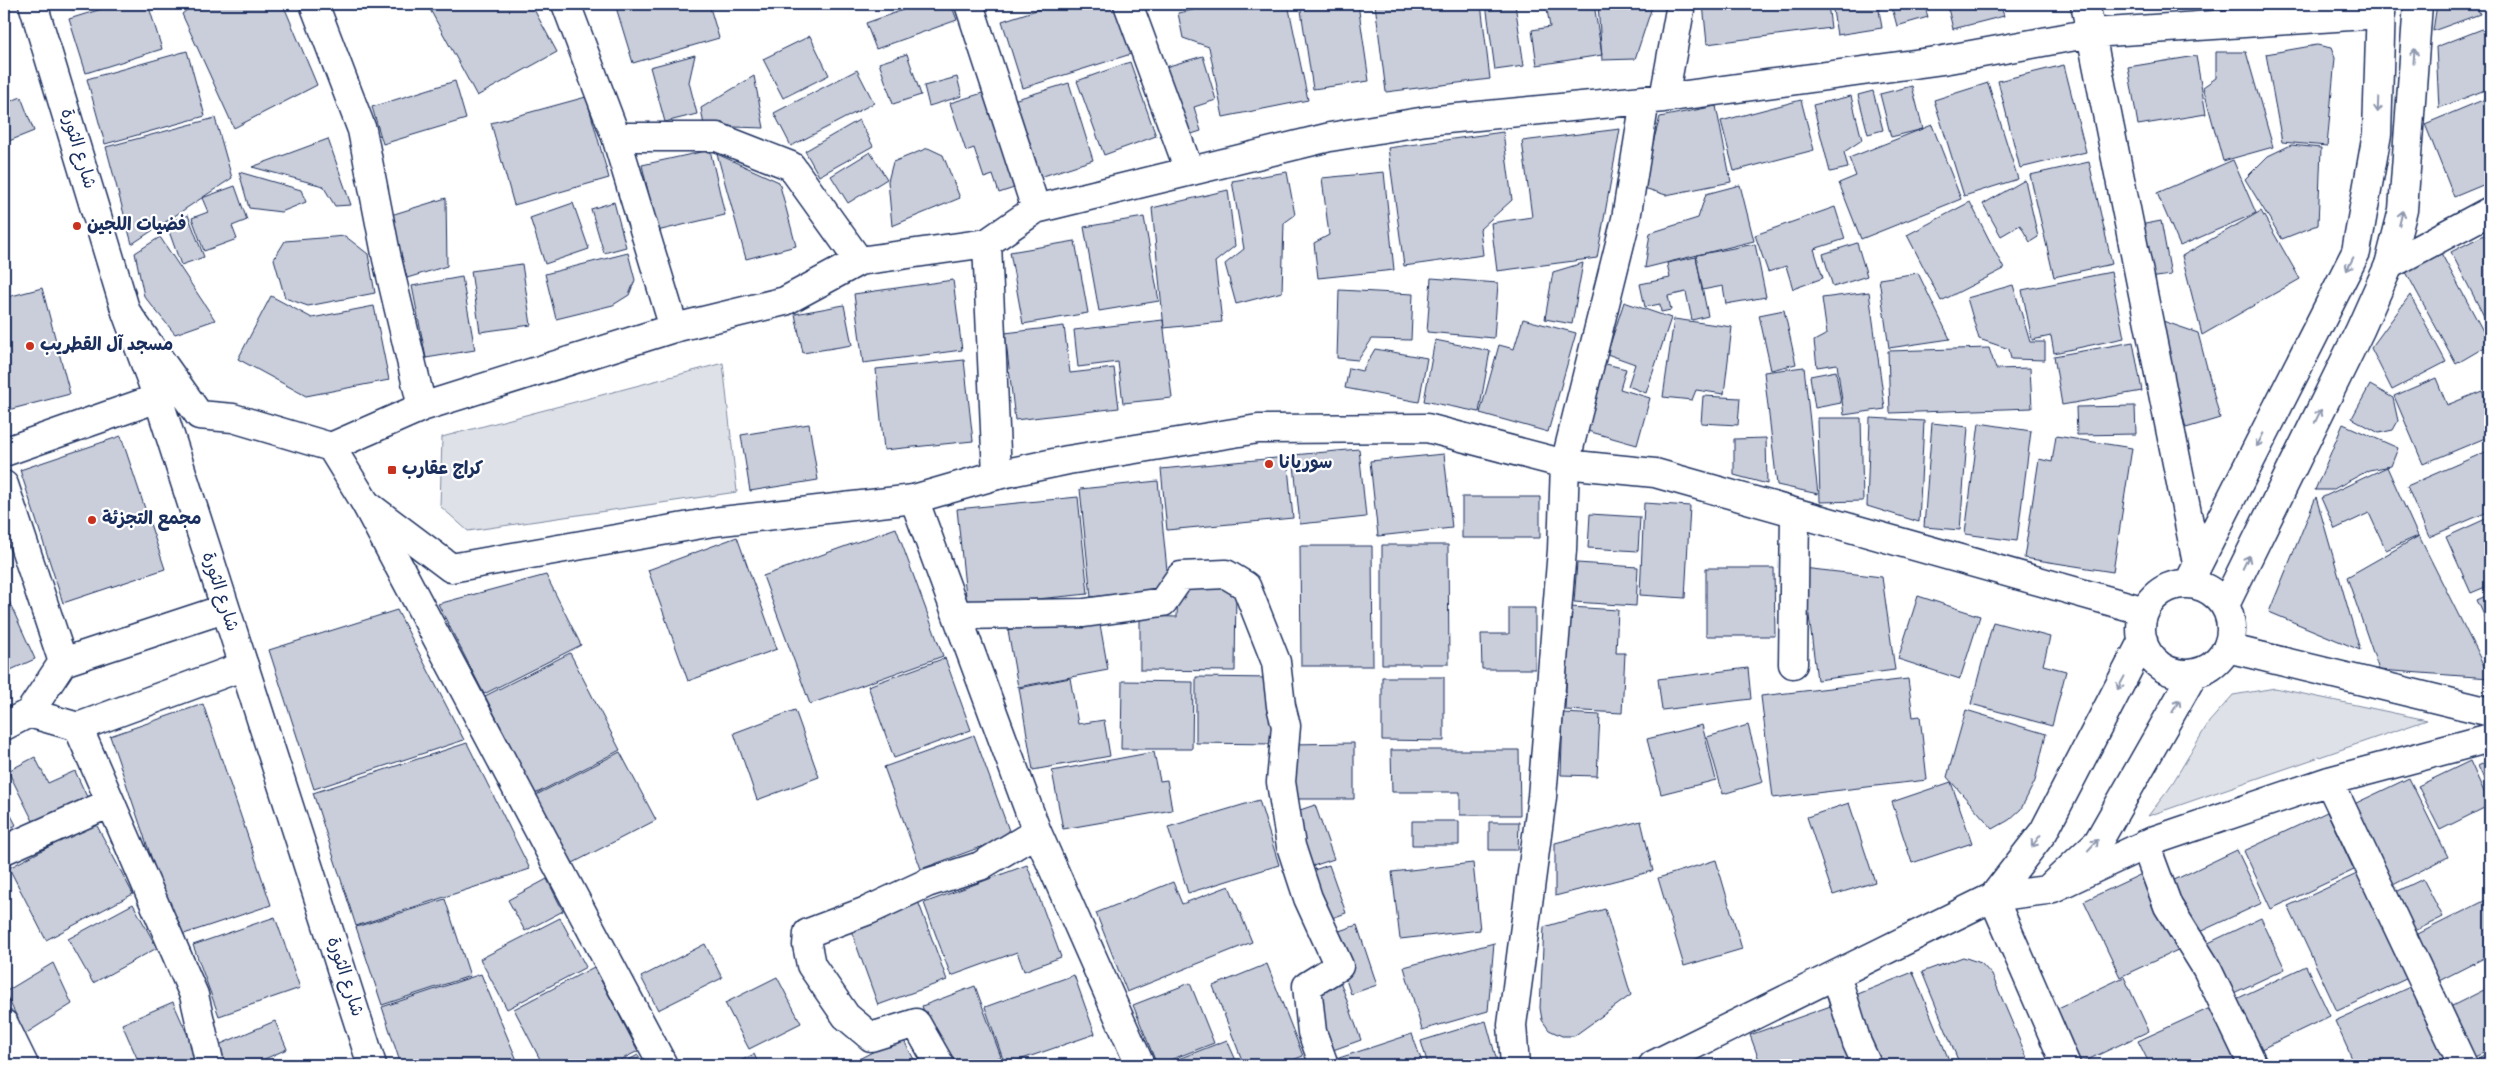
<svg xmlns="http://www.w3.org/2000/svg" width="2494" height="1069" viewBox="0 0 2494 1069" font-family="'Indie Flower','Playpen Sans Arabic',sans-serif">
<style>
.green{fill:#dee1e7;stroke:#7c88a2}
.building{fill:#caceda;stroke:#1b2f5e}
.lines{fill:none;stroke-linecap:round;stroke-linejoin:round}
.street-casing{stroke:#1b2f5e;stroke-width:31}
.secondary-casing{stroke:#1b2f5e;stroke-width:31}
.street{stroke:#fff;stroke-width:28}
.secondary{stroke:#fff;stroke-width:28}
.oneway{stroke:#8d97ae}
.poi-dot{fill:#c8321e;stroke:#fff;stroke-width:2}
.labels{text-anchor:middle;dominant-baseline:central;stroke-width:4.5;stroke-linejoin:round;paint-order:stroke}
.street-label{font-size:18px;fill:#1b2f5e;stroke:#fff}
.poi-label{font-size:18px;font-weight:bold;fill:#1b2f5e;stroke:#fff;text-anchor:start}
</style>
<rect width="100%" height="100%" fill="#fff"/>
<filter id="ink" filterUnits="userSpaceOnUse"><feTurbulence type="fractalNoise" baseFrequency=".02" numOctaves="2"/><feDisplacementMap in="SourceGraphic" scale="10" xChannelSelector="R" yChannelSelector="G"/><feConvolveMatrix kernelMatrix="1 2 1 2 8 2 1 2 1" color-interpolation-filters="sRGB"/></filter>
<g filter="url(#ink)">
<!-- green -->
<path class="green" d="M723,363L737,492L468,531L440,506L442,437Z
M2275,688L2427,720L2148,816L2169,789L2209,722L2233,695Z"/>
<!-- building -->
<path class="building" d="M69,4H86L72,10Z
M118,4H148L162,49L86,73L69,19Z
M194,4H283L317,85L234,128L182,14Z
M427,4H531L557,52L477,96Z
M615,4H709L719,38L633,63Z
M880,4H898L882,9Z
M920,4H951L957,20L876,49L866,23Z
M983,4H1002L985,9Z
M1055,4H1116L1131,54L1023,88L1002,21Z
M1224,4H1288L1308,100L1223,117L1209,47L1183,38L1178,13Z
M1300,4H1358L1369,81L1313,89Z
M1375,4H1481L1490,79L1386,92Z
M1486,4H1515L1524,66L1495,70Z
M1546,4H1594L1602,55L1537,65L1532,30L1550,27Z
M1598,4H1653L1635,59L1602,60Z
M1703,4H1828L1831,28L1707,44Z
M1832,4H1878L1882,28L1837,35Z
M1891,4H1924L1928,17L1897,26Z
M1947,4H2000L2004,16L1953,29Z
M2437,4H2476L2480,14L2433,31Z
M2490,26V88L2439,108L2436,47Z
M810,36L829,75L783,98L763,59Z
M2317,45L2331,48L2335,58L2327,146L2282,142L2266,54Z
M187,51L205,116L105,144L87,79Z
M2216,52H2246L2273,147L2223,161L2203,87L2216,78Z
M907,54L921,95L893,104L879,63Z
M695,55L689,82L697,114L665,122L650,67Z
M1203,56L1216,100L1194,107L1201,131L1182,137L1162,68Z
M2196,56L2206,114L2138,125L2128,67Z
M1130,62L1156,136L1104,155L1077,81Z
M2064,65L2086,152L2020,168L1998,81Z
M857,70L874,103L791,146L774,113Z
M754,76L764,128L704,126L701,108Z
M957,77L962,96L929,106L924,86Z
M455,81L466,119L383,144L372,107Z
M1069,83L1093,160L1037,178L1010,101Z
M1988,83L2018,179L1964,196L1934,100Z
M1912,86L1923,129L1891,137L1880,94Z
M1873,91L1883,130L1868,134L1858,95Z
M986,92L1017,187L999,193L993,175L984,178L974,148L966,151L950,103Z
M1851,96L1862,140L1844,152L1848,168L1830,172L1813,105Z
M21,97L34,131L4,143V104Z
M586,97L609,178L514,205L491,123Z
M2490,97V182L2454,197L2425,124Z
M1801,100L1814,150L1734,171L1721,121Z
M1716,106L1731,182L1666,195L1641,187L1660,117Z
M215,118L232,178L132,244L106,147Z
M859,120L873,146L819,176L805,151Z
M1932,125L1961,199L1861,239L1839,183L1856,176L1849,158Z
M1620,129L1597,258L1497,271L1491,223L1532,217L1522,141Z
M1503,132L1512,200L1480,229L1483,255L1404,266L1388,148Z
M328,139L351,205L335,206L323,186L252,167Z
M2291,145L2321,148L2318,225L2282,239L2245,179L2268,156Z
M928,148L943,155L960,198L892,226L888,181L893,162Z
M710,150L725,215L657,231L642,165Z
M870,152L887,179L848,203L831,176Z
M717,154L779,182L796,246L746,259Z
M2233,160L2256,213L2180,246L2157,193Z
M2089,162L2112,264L2054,277L2030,175Z
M239,172L301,190L306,202L281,212L249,208Z
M1287,172L1295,215L1284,223L1282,292L1236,304L1225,264L1244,249L1232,181Z
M1384,172L1394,270L1318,278L1314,243L1329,235L1322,178Z
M2025,180L2038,237L2030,242L2020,225L2001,236L1983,204Z
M1740,185L1754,241L1645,268L1650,233L1698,218L1706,194Z
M235,186L247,220L232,226L237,239L204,251L192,218L208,212L202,198Z
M1228,190L1235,246L1215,262L1222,322L1164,328L1152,208Z
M446,198L447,266L407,278L391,215Z
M614,202L626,247L604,253L591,209Z
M1970,202L2004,269L1941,301L1907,235Z
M573,203L589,249L545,264L530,218Z
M1835,207L1845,239L1814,249L1823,278L1793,289L1786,266L1768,272L1755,235Z
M2261,211L2300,279L2202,335L2182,256Z
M188,215L204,257L181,265L166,223Z
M1144,217L1159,301L1099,311L1084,227Z
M2161,221L2171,275L2149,278L2140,225Z
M2490,232V328L2451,252Z
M345,236L368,254L375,293L308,306L285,298L274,259L285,241Z
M160,237L215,320L175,334L144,296L135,253Z
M1075,241L1088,313L1023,324L1010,252Z
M1857,243L1867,276L1833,287L1823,254Z
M1755,244L1766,297L1726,304L1723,286L1702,290L1696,255Z
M628,253L635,280L629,295L613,305L556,319L545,274Z
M2441,253L2490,344L2456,364L2406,272Z
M1696,257L1708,316L1692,320L1686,292L1668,296L1671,310L1661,312L1660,304L1645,307L1640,284L1670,278L1667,263Z
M1583,263L1572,324L1545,319L1553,272Z
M522,264L531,325L480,332L471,271Z
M2111,272L2124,338L2054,353L2051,336L2032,340L2022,290Z
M1918,273L1950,339L1889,348L1879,279Z
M462,277L475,350L426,358L412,286Z
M1431,278L1498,283L1494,338L1427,332Z
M953,280L962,350L863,363L854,294Z
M2013,285L2030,342H2045V360L2011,359L2009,349L1979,339L1967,298Z
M42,288L70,394L4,411V298Z
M1339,290L1413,294L1411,340L1372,339L1358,360L1337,358Z
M1869,292L1885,409L1844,415L1837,364L1817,367L1814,341L1827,334L1822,298Z
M2410,295L2446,362L2392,390L2371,348Z
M271,296L312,318L374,306L389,380L306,396L238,359Z
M1624,302L1671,318L1646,393L1628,386L1635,364L1607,354Z
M844,305L852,345L803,353L795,314Z
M1784,310L1796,364L1771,370L1759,315Z
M1523,319L1576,333L1548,432L1480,413L1499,345L1514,349Z
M1674,319L1732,327L1724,394L1696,390L1692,400L1663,397Z
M2157,319L2198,333L2220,418L2186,428Z
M1163,320L1172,398L1123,403L1118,362L1078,367L1074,330Z
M1064,326L1070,373L1114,368L1119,408L1015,420L1005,333Z
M1435,340L1490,351L1479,412L1424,401Z
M2133,342L2142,391L2062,405L2054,356Z
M1989,348L1996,369L2030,368L2032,408L1890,413L1888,351Z
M1375,349L1427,358L1419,402L1345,388L1349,368L1362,371Z
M964,360L973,441L884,450L876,369Z
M1602,363L1626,369L1620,389L1650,398L1637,445L1584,430Z
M1804,367L1818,494L1777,485L1764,372Z
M1836,371L1841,403L1815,408L1810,376Z
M2436,378L2447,405L2482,391L2490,411V436L2423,464L2394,396Z
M2370,385L2393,398L2398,421L2393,430L2379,433L2352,418Z
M1703,396L1740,398L1738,425L1701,423Z
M2135,406L2136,434L2077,435L2076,407Z
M1818,418H1861L1863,501L1820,502Z
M1870,418L1924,421L1919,522L1867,506Z
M1932,423L1968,427L1960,530L1924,527Z
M1979,423L2031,431L2017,541L1965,534Z
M809,424L818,480L750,491L741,435Z
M2343,424L2398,448L2391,466L2369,470L2332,490H2315Z
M121,436L165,569L63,603L20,470Z
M2056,436L2132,448L2113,572L2024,558L2039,459L2052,462Z
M1766,438L1767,484L1734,475V439Z
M1359,449L1366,517L1300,524L1293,455Z
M2490,450V511L2429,537L2407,486Z
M1444,454L1452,528L1378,536L1370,461Z
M1287,457L1293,518L1167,530L1161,469Z
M2387,467L2418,536L2386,550L2369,513L2335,529L2321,498Z
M1158,481L1169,590L1091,597L1080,489Z
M1078,497L1088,594L967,606L957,509Z
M1462,497H1540V538H1462Z
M2316,497L2360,650L2269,612Z
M1644,503L1690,506L1685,598L1640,595Z
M1590,514L1640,517L1638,551L1588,548Z
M2490,517V585L2471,593L2446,537Z
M896,528L943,656L810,704L763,576Z
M2419,536L2490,678L2379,670L2347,577Z
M737,537L777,649L688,681L648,570Z
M1382,545H1448L1449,664H1382Z
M1300,546H1372L1373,666H1301Z
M1577,563L1638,567L1636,606L1574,602Z
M1706,568H1774L1775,636H1706Z
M1803,568L1882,577L1895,670L1817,680Z
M546,575L581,645L484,694L438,604Z
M1178,588H1236L1235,671L1140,670V616L1177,617Z
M4,590L35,659L4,673Z
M2490,594V628L2477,600Z
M1918,596L1980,616L1960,679L1898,659Z
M1570,607L1618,610L1616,653H1625L1622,713L1565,710Z
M1509,608H1535V669H1482L1481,634H1509Z
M397,610L464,740L314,789L269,650Z
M1098,613L1108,670L1018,687L1008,630Z
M1993,622L2050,637L2043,665L2066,671L2052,726L1971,704Z
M570,653L620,750L535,794L485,696Z
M945,658L971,730L894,758L868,686Z
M1748,668L1751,699L1662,710L1658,679Z
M1196,677L1273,678V744L1196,743Z
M1382,677H1444V741L1382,740Z
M1070,678L1078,724L1104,720L1110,756L1033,770L1019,688Z
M1908,679L1913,717L1920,716L1927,780L1773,798L1761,696Z
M1122,681L1193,682L1192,749H1121Z
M203,704L271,905L178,936L110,736Z
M795,710L819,777L757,800L734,733Z
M1966,710L2046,734L2035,781L2021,809L2009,820L1993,829L1947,777Z
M1563,713L1600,715L1597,776L1561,775Z
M1702,725L1716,780L1661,794L1647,739Z
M1748,725L1763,782L1723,794L1707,737Z
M974,735L1011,836L921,869L884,767Z
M467,743L530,869L356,926L313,793Z
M1354,743V799H1290V744Z
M1391,750H1519L1520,815H1460V792H1392Z
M620,752L656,820L571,864L536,795Z
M1154,752L1160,781L1167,780L1172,810L1063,829L1052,771Z
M35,757L48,783L75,771L87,797L34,823L8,771Z
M2490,760V792L2478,766Z
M2470,761L2490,805L2440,830L2418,786Z
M2409,778L2448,857L2391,886L2352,805Z
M1951,782L1972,843L1912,863L1892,802Z
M1259,800L1279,865L1188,893L1168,827Z
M4,802L16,825L4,832Z
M1849,803L1875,882L1833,895L1807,817Z
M1315,805L1334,859L1310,867L1291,813Z
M2327,812L2354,870L2271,909L2244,851Z
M1412,821H1459V845H1412Z
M1641,821L1653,871L1555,896V843Z
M95,822L133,894L46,940L9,868Z
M1489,822H1519L1518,850H1489Z
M2237,850L2262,903L2193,935L2168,883Z
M1716,860L1742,949L1684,966L1658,878Z
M1473,863L1480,930L1400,939L1392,872Z
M1027,865L1061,957L1024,971L1017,952L951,976L924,903Z
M1329,865L1346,913L1321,922L1305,873Z
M2146,872L2182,948L2120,977L2084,901Z
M2359,873L2408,978L2337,1011L2288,906Z
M547,879L563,911L525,931L508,900Z
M2423,879L2443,917L2415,931L2396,892Z
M1173,882L1182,904L1229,886L1252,942L1127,992L1096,913Z
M2490,898V955L2435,983L2412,937Z
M445,899L470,976L382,1005L356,927Z
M918,901L947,980L878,1005L849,925Z
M133,904L157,948L93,983L68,939Z
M1605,909L1631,995L1574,1036H1562L1549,1030L1542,1020L1540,1008L1544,927Z
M275,917L300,988L219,1016L193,945Z
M560,918L586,967L507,1009L480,959Z
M2261,918L2285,969L2225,997L2202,946Z
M1357,925L1377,985L1351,994L1330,934Z
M1494,943L1488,1011L1422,1030L1404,967Z
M705,944L722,978L658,1010L641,977Z
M1963,957L1981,963L1992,975L2030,1065H1960L1922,972Z
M53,963L72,1004L25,1034L5,992Z
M1267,964L1303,1056L1280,1065H1244L1213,986Z
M2306,966L2330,1016L2253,1053L2230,1002Z
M594,967L638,1051L611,1065H543L514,1009Z
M1913,972L1951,1065H1881L1853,996Z
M481,974L519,1065H401L382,1007Z
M1074,975L1095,1034L1005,1065L985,1007Z
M777,977L801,1023L749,1049L725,1003Z
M2124,977L2149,1031L2081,1063L2056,1009Z
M1340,981L1361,1040L1333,1050L1312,991Z
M1190,983L1214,1043L1157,1065L1133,1005Z
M975,986L1001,1057L978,1065H944L922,1006Z
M2412,986L2446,1057L2429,1065H2355L2335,1021Z
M2490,987V1050L2470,1059L2446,1009Z
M173,1002L201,1065H140L122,1024Z
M1836,1004L1859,1065H1761L1750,1035Z
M2210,1008L2235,1061L2225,1065H2150L2138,1041Z
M275,1021L287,1049L258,1062V1065H219L216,1046Z
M1486,1021L1498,1065H1428L1421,1041Z
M1412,1034L1423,1065H1332L1330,1061Z
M902,1037L917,1065H847Z
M1227,1040L1238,1065H1163Z
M2490,1053V1065H2471L2470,1063Z
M754,1054L759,1065H733Z
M638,1055L644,1065H619Z"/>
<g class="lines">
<!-- street casing -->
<g class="street-casing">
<path id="street" d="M314,4L362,130L387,259L422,407
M566,4L616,137L674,328
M969,4L1036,209
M1128,4L1189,170
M2085,4L2197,563
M1664,98L1681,4
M616,137H717L791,166L859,261
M987,243L997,475
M2389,265L2490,211
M331,447L422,407L674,328L785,301L859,261L987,243L1036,209L1330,137L1426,121L1664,98L1943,60L2092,33L2381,14
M4,452L158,398
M4,485L63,662L29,713L78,727L244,666
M914,499L1037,832L1140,1065
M366,504L663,1065
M957,615L1084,613L1163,602L1181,576L1226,574L1246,586L1276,662L1281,706L1286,726L1281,782L1291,846L1308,898L1339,966L1307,986L1312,1032L1324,1065
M63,662L224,609
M1793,664L1795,514
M4,726L29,713
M78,727L194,995L210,1065
M2329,781L2463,1065
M2145,844L2168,906L2207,969L2253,1065
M4,850L110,803
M2053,888L2155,840L2329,781L2490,738
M1993,897L2066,1065
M1836,975L1857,1043L1867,1065
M4,1024L24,1065
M940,1065L916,1023L871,1037L846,1016L811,965L807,945L808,933L869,910L927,883L980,866L1037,832
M1515,1065L1512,1025L1542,797L1562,550L1565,464L1626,219L1645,100"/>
</g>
<!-- secondary casing -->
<g class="secondary-casing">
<path id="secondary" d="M33,4L126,312L158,398L372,1065
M126,312L199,415L233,418L331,447L366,504L451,568L713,522L914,499L997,475L1068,460L1258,429L1427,428L1565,464L1655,473L2145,611
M2188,584L2356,252L2377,134L2381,4
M2141 629a45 45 0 1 1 90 0a45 45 0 1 1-90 0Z
M2225,605L2360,330L2389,265L2403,210L2418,4
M2227,648L2490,712
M1993,897L2044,831L2143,640
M1653,1065L1993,897L2047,890L2098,842L2194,673"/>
</g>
<!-- street -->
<use href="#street" class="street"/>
<!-- secondary -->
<use href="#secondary" class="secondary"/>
</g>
<!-- one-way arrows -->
<defs><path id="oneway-shaft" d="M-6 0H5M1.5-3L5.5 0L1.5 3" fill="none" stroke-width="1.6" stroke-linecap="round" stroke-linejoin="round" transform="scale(1.25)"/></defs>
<g class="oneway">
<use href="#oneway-shaft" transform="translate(2414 56) rotate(-86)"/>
<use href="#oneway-shaft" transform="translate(2378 105) rotate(92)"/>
<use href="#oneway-shaft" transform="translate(2401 218) rotate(-76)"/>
<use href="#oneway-shaft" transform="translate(2350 264) rotate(117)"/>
<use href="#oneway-shaft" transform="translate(2318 416) rotate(-64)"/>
<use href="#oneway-shaft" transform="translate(2260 440) rotate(117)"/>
<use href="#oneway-shaft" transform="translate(2246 562) rotate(-64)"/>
<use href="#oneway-shaft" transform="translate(2121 683) rotate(118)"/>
<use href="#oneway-shaft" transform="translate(2176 706) rotate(-60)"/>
<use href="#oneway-shaft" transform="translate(2036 841) rotate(127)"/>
<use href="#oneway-shaft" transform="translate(2093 845) rotate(-47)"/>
</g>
</g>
<!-- markers -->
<g class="poi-dot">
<circle cx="77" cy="226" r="5"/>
<circle cx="30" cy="346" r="5"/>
<circle cx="1269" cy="464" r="5"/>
<rect x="387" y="465" width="10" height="10" rx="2.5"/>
<circle cx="92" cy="520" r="5"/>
</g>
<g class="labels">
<!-- street labels -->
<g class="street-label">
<text transform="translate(77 149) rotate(73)">شارع الثورة</text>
<text transform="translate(219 592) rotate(72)">شارع الثورة</text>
<text transform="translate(344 977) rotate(72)">شارع الثورة</text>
</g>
<!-- poi labels -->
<g class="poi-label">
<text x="87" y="226">فضيات اللجين</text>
<text x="40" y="346">مسجد آل القطريب</text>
<text x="1279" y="464">سوريانا</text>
<text x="402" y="470">كراج عقارب</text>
<text x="102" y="520">مجمع التجزئة</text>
</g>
</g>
<!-- margin -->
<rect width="2494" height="1069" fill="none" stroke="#fff" stroke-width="20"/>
<rect x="10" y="10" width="2474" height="1049" fill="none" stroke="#1b2f5e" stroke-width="2" filter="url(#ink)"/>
</svg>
